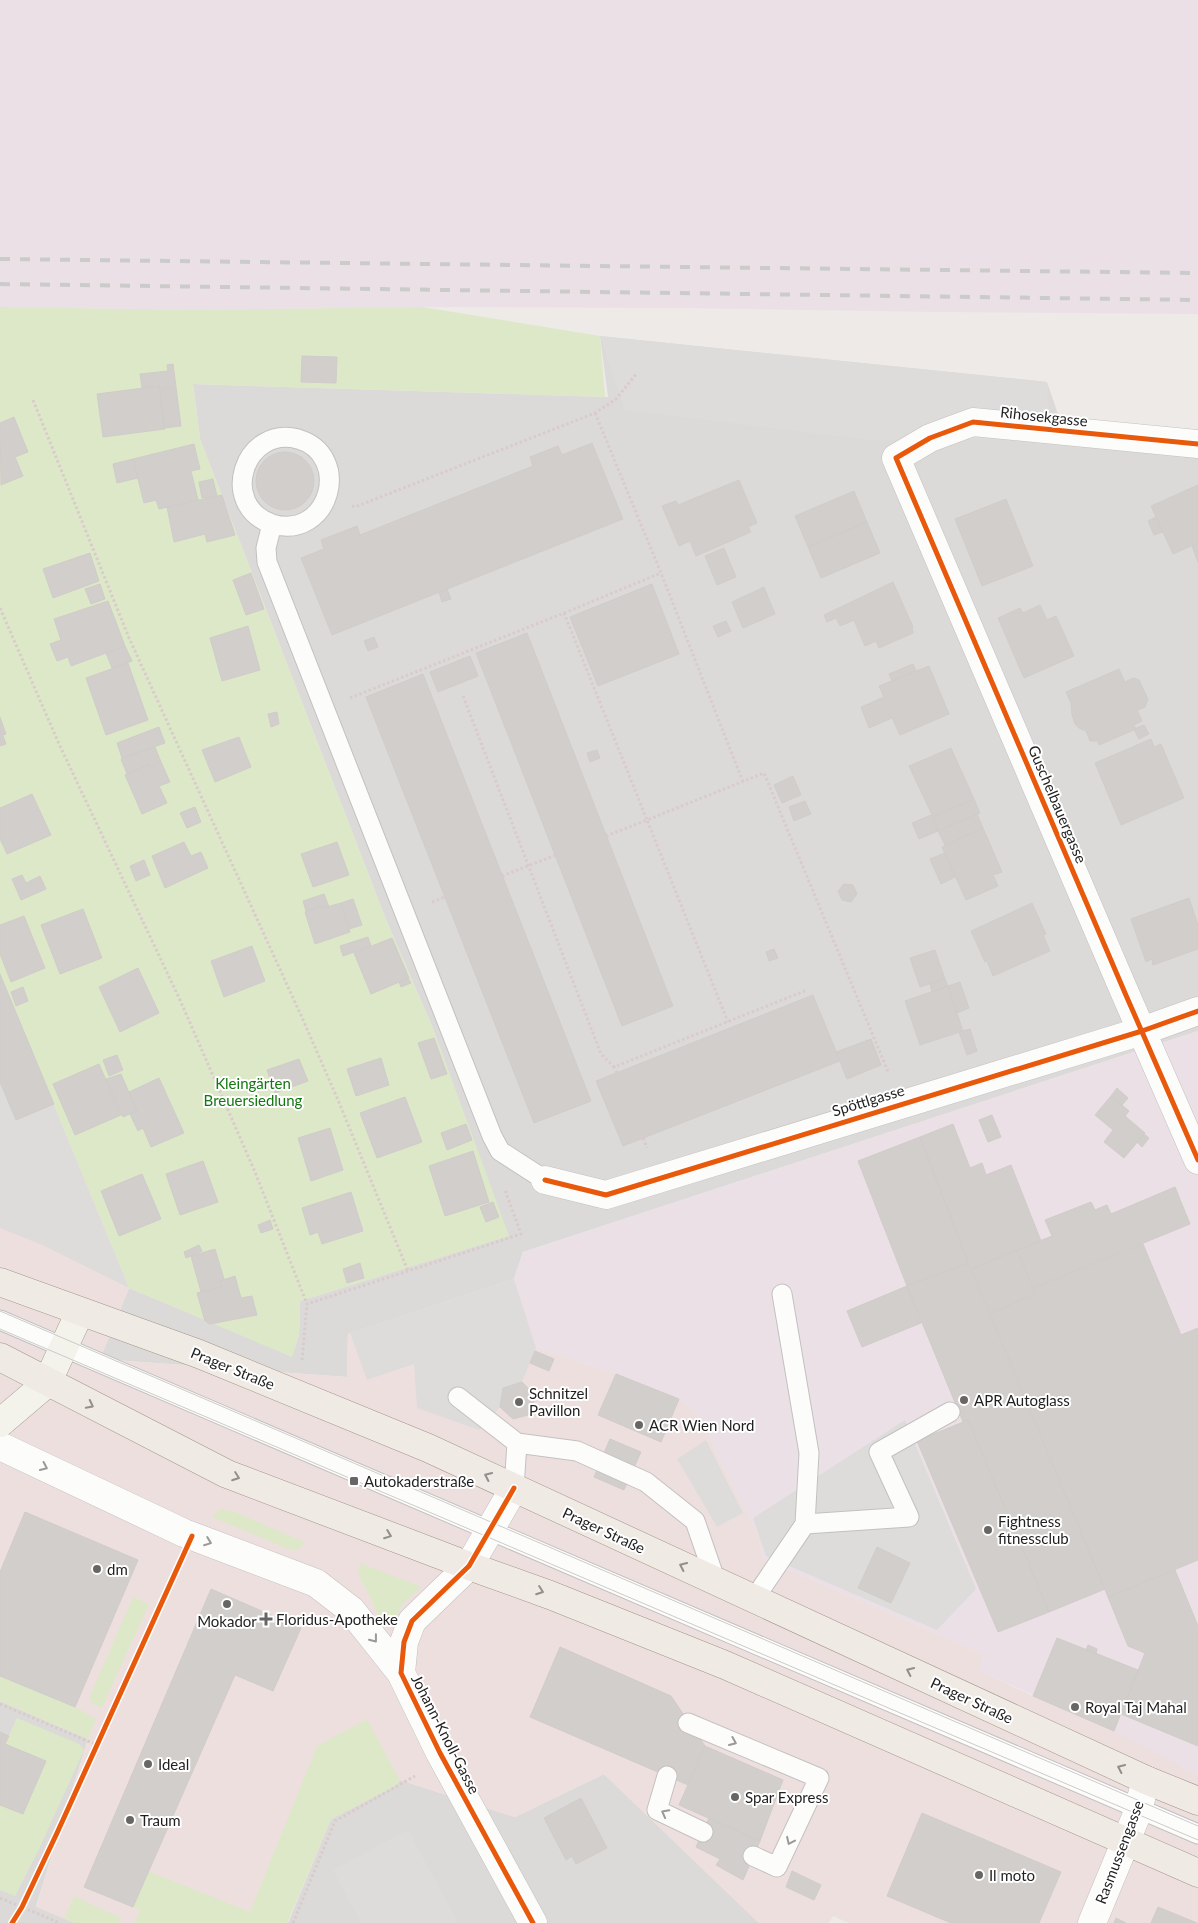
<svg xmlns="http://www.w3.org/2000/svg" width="1198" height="1923" viewBox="0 0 1198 1923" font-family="Lato,sans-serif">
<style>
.residential{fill:#dcdad9}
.commercial{fill:#eedfdf}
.industrial{fill:#eae0e6}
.grass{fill:#dde8c8}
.parking{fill:#dddcdb}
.building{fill:#d2cecc;stroke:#d0ccc9}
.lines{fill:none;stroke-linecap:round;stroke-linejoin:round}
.lane-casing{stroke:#c3c1c0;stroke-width:21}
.street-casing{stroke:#c3c1c0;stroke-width:29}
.secondary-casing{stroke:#969580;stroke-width:29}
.primary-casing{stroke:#a29585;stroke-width:29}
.path{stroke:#dacbcb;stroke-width:3;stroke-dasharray:2.5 2.5;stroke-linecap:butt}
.lane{stroke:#fcfcfb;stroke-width:19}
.street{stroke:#fcfcfb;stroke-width:28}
.secondary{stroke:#f3f2eb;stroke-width:28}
.primary{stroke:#f0eae5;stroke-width:28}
.tram{stroke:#cbcbca;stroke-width:1}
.rail{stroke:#cbcbca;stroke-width:4;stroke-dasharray:10 10;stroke-linecap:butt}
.cycleway-casing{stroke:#fff;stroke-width:8}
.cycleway{stroke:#e8590c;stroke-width:5}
.oneway{stroke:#928f8c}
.oneway2{stroke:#999998}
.poi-dot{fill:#676665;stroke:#fff;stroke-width:2}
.labels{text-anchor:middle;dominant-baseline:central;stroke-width:4;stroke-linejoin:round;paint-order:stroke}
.street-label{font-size:15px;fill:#1f1f1f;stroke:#fff}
.park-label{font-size:15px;fill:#157712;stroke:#fff}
.poi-label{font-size:15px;fill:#1f1f1f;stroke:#fff;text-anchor:start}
</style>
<rect width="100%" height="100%" fill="#edeae7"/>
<!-- residential -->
<path class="residential" d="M600,336L1047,382L1061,423L1198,435V1031L523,1252L514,1279L348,1334L347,1377L100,1359L129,1288L292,1356L299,1335L300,1301L508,1236L432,1026L387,922L200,439L193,384L608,397Z
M0,1701L88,1739L36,1906L75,1923H0Z
M604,1774L759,1923H288L331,1819L397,1785L400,1780L515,1817Z"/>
<!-- commercial -->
<path class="commercial" d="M0,974L129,1288L100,1359L347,1377L348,1334L514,1279L536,1348L616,1374L679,1399L697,1414L758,1535L763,1559L983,1654L980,1671L1033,1696L1057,1638L1138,1670L1114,1730L1198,1775V1923H849L833,1916L829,1923H759L604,1774L515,1817L400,1780L397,1785L331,1819L287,1923H75L36,1907L88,1739L0,1701Z"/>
<!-- industrial -->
<path class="industrial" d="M0,0H1198V314L941,312L688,308L422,307L193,310L0,307Z
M1198,1031V1775L1114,1731L1137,1670L1057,1638L1034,1695L979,1671L983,1654L763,1559L758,1535L697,1414L679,1399L616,1374L536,1348L514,1279L523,1252Z"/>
<!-- grass -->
<path class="grass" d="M0,307L193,310L422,307L600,336L605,397L193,384L200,439L387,922L432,1026L509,1236L300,1301L299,1335L292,1357L129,1288L0,974Z
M220,1509L233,1511L304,1542L299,1550L288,1549L212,1517Z
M360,1563L422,1587C413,1594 403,1602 398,1612C395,1619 396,1622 390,1627L383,1625L361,1579L358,1572Z
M133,1597L149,1604L102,1708L93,1704L89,1698Z
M0,1676L75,1707L96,1719L88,1739L0,1701Z
M17,1718L79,1744L84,1750L39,1849L15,1896L0,1890V1805L23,1814L46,1761L5,1744Z
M367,1719L400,1780L397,1785L331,1819L287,1923H134L140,1911L133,1907L148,1871L250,1912L317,1746Z
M74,1896L121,1918L119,1923H75L64,1919Z"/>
<!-- parking -->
<path class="parking" d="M600,336L1047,382L1050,439L871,440L625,410Z
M0,974L129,1288L42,1245L0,1228Z
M514,1279L536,1348L522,1382L503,1388L500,1407L479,1430L417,1408L414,1364L367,1380L350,1333Z
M905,1420L976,1589L937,1630L766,1556L753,1518Z
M706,1440L743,1513L717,1527L677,1459Z
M408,1830L458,1923H361L333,1870Z"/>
<!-- building -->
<path class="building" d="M302,356L337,357L336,383L301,382Z
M173,364L176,387L160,389L159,386L142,388L140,374L168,371L167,365Z
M159,386L165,429L103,437L97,394Z
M176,387L181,426L164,428L160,389Z
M14,417L28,452L15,457L23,476L1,485L0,423Z
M592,443L623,519L332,635L301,558L324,549L321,540L357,526L360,535L533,466L530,457L558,446L562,455Z
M194,444L200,469L191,471L198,500L159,509L156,500L144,503L133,459Z
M256 481a29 29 0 1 1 58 0a29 29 0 1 1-58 0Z
M133,459L138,478L117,483L113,464Z
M213,479L217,496L202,498L199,482Z
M739,480L757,523L748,527L751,532L696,556L690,541L679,546L662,506L676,501L678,505Z
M1198,485V543L1173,554L1151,506Z
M854,491L867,522L808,547L795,516Z
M222,495L235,535L207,542L205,534L174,542L167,507Z
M1006,499L1033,566L982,586L955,519Z
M1156,517L1163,532L1154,535L1148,521Z
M867,522L880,553L821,578L808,547Z
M1198,543V562L1192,546Z
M724,548L736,577L717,585L705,556Z
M90,553L99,581L53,598L43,569Z
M251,573L264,609L246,615L233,580Z
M893,582L913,627L912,628L913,633L879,648L876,641L865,646L854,620L840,626L836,618L827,622L824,615Z
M100,584L105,599L91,604L85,589Z
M652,584L679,654L598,686L570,617Z
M764,587L775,614L743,628L732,602Z
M447,589L451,599L442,602L439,592Z
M108,601L125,646L71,666L68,657L57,661L50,644L61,640L54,619Z
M1040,605L1047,620L1056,616L1074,656L1024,678L998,618L1020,608L1023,613Z
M726,621L731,631L718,637L713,626Z
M248,626L260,670L222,681L210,638Z
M527,633L673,1006L622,1026L476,653Z
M374,637L378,647L368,651L364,641Z
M125,646L132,661L112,668L106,653Z
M470,656L478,676L438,692L430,672Z
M128,663L148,720L106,735L86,678Z
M913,664L916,671L892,681L889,674Z
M929,666L949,714L900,735L892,718L869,728L861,707L884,697L879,686Z
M1119,669L1125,682L1133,678L1139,680L1148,699L1145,707L1137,710L1142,721L1134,725L1136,729L1099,745L1098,741H1090L1086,731L1079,728L1075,724L1072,715L1071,703L1066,692Z
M423,674L591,1101L534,1123L366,697Z
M277,712L279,724L271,727L268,714Z
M0,717L6,734L3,735L0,727Z
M1144,725L1149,734L1139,739L1134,729Z
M0,727L6,744L0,746Z
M159,727L165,743L122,758L117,743Z
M239,737L251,767L215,782L202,750Z
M1151,739L1154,747L1161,744L1184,798L1121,825L1095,763Z
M155,747L161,762L151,767L150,764L127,774L121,759Z
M951,748L974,799L933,817L909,766Z
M597,750L600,758L590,762L587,753Z
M161,762L170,782L159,786L167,803L142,814L125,775L150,764L151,767Z
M793,776L801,795L782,803L774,785Z
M32,794L51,835L7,854L0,839V808Z
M974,799L980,813L938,831L933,817Z
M805,801L811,814L794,821L789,807Z
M195,807L201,822L187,828L180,813Z
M977,814L983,828L945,845L938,831Z
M931,815L938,831L919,839L912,823Z
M983,828L1002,872L993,875L998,886L966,900L942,847Z
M184,842L191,856L201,852L208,868L165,888L152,856Z
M337,842L349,875L313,887L301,854Z
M945,853L955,877L941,884L930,859Z
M144,860L150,875L136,881L130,866Z
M22,875L26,883L40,876L46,889L21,900L12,879Z
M844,884L853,885L857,894L851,902L842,900L838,891Z
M324,894L329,907L323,908L322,906L306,911L303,901Z
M1189,898L1198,925V949L1153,965L1152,959L1146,962L1131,919Z
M353,899L362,925L349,929L341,903Z
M341,903L350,932L315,944L305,912L322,906L323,908Z
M1032,903L1046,934L1043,935L1050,951L993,976L987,961L985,962L971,931Z
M83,909L102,958L60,974L41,925Z
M24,916L45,968L11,982L0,954V925Z
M368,937L371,946L343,956L340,946Z
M392,938L409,978L371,994L354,953Z
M252,946L265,981L224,997L211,961Z
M774,949L778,958L769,961L766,952Z
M935,950L945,979L920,987L910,958Z
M138,968L159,1013L120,1032L99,987Z
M0,974L54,1104L16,1120L0,1082Z
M408,978L411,983L401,987L399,982Z
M945,979L948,986L932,992L930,984Z
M960,982L969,1008L957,1013L948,986Z
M948,986L963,1031L920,1045L905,1001Z
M23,987L28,1001L16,1006L11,992Z
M813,995L840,1061L623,1146L596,1081Z
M970,1029L977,1051L967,1055L959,1032Z
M434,1038L447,1074L431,1079L418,1043Z
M871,1039L881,1065L847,1079L836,1052Z
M117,1055L123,1070L109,1076L103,1060Z
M381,1058L389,1085L356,1096L347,1069Z
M299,1059L308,1081L275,1093L267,1070Z
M99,1064L121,1115L75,1135L53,1084Z
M121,1074L137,1111L123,1117L106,1079Z
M159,1078L184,1133L151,1147L143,1128L138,1131L130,1114L137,1111L129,1092Z
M1117,1088L1128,1098L1122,1105L1111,1096Z
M1111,1096L1129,1111L1125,1116L1145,1133L1124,1158L1104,1142L1113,1130L1095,1115Z
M405,1097L422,1142L377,1158L360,1113Z
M992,1115L1001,1137L988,1142L979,1120Z
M466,1124L472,1140L447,1150L441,1133Z
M953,1124L970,1168L982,1163L986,1175L1011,1165L1041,1241L971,1269L920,1137Z
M330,1128L343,1170L311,1181L298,1138Z
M1144,1134L1149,1138L1142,1147L1137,1142Z
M920,1137L968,1263L907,1286L858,1161Z
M473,1151L489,1202L445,1216L429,1166Z
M203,1161L218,1202L180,1215L166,1174Z
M142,1174L161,1219L119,1236L101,1191Z
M1175,1187L1190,1224L1033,1288L1017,1250L1052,1236L1045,1220L1091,1202L1095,1210L1107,1205L1111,1214Z
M351,1192L363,1231L322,1244L318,1232L310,1235L302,1208Z
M493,1202L499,1217L486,1222L480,1207Z
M270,1220L273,1229L261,1233L258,1225Z
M1143,1244L1181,1335L1198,1328V1560L1108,1597L990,1314L1035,1294L1033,1288Z
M199,1245L202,1251L186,1258L184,1252Z
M215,1249L224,1279L220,1281L222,1287L201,1292L191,1256Z
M1017,1250L1035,1294L990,1314L971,1269Z
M360,1263L364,1278L347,1283L343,1269Z
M968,1263L1105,1589L1049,1612L968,1420L963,1422L907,1286Z
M235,1276L241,1298L252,1296L257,1315L210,1324L205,1321L197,1293L222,1287L220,1281Z
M907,1286L921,1323L862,1347L847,1311Z
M535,1351L554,1359L549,1371L530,1363Z
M616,1374L679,1399L661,1442L598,1415Z
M522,1382L535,1395L532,1414L513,1419L500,1407L503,1388Z
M968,1420L1049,1612L998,1632L917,1441Z
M610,1439L641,1452L624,1490L594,1477Z
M25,1512L138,1560L75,1707L0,1676V1572Z
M877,1547L910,1563L891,1603L858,1588Z
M1175,1570L1198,1626V1746L1121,1714L1145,1653L1128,1646L1108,1597Z
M211,1589L301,1628L273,1691L235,1675L133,1907L84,1887Z
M1057,1638L1138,1670L1114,1731L1033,1696Z
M1088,1645L1097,1649L1096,1654L1086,1650Z
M560,1647L671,1696L705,1746L688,1785L530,1717Z
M0,1732L9,1736L5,1744L46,1761L23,1814L0,1805Z
M705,1746L783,1780L760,1841L679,1805Z
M581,1798L607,1848L576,1864L572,1856L566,1860L544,1818Z
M922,1813L1061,1872L1039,1923H951L887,1896Z
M709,1818L760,1841L743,1880L716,1865L720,1859L696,1847Z
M792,1871L821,1885L814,1900L786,1887Z
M1158,1907L1197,1923H1151Z
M1116,1918L1126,1923H1114Z"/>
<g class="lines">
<!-- lane casing -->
<g class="lane-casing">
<path id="lane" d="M272,524C330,541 353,455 298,439C244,425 218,505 272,524L266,548L267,562L492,1136L500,1151L545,1180
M0,1320L1198,1834
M458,1397L517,1443L514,1488
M517,1443L577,1451L646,1482L695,1521L716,1582
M805,1524L909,1517L879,1452L950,1412
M754,1599L805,1524L809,1453L782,1294
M688,1723L819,1778L777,1867L753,1856
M667,1776L657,1810L703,1832"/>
</g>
<!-- street casing -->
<g class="street-casing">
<path id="street" d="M1198,444L973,422L930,438L896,458L1125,993L1198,1160
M545,1180L606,1195L1142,1031L1198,1011
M0,1446L184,1533L316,1583L351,1610L401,1673
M514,1488L469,1566L412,1621L404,1642L401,1673L440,1753L533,1923
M1092,1923L1137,1814L1146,1780"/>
</g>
<!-- secondary casing -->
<g class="secondary-casing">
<path id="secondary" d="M0,1423L47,1383L80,1312"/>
</g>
<!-- primary casing -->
<g class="primary-casing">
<path id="primary" d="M0,1282L199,1354L428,1448L1146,1780L1198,1801
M0,1357L227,1474L469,1566L550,1595L725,1665L1198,1873"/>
</g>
<!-- path -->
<path class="path" d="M33,400L129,638L304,1022L338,1100L408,1271
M595,413L661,573L743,782
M352,506L355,507L595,413L616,399L637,373
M0,608L59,744L180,1000L255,1172L307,1304
M564,613L661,573
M463,696L601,1054L614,1067
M350,698L564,613L647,820L764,773L889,1074
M606,836L647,820L728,1022
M502,876L556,855
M432,902L445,897
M617,1073L614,1067L807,990
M643,1138L647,1148
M302,1360L307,1304L521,1234L505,1190
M0,1704L97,1745
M0,1898L60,1923
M293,1923L335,1821L415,1776"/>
<!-- lane -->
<use href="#lane" class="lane"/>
<!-- street -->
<use href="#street" class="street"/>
<!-- secondary -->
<use href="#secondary" class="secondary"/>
<!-- primary -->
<use href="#primary" class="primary"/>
<!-- tram -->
<path class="tram" d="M0,1311L1198,1826
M0,1329L1198,1840"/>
<!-- rail -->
<path class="rail" d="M0,259L1198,273
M0,284L1198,300"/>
<!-- cycleway casing -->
<g class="cycleway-casing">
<path id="cycleway" d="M1198,444L973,422L930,438L896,458L1125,993L1198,1160
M545,1180L606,1195L1142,1031L1198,1011
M514,1488L469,1566L412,1621L404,1642L401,1673L440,1753L533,1923
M12,1923L22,1907L57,1833L192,1536"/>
</g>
<!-- cycleway -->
<use href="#cycleway" class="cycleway"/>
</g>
<!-- one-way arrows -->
<defs><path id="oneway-chevron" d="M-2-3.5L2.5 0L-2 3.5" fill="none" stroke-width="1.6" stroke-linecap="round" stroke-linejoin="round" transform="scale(1.25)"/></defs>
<g class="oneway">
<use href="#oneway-chevron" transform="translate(90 1405) rotate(27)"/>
<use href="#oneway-chevron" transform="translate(488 1476) rotate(-155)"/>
<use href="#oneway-chevron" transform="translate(236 1477) rotate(20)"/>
<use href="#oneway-chevron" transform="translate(388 1535) rotate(21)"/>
<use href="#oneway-chevron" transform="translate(683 1566) rotate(-155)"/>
<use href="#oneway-chevron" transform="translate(540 1591) rotate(20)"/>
<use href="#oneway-chevron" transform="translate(910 1671) rotate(-155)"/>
<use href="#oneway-chevron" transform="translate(1121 1768) rotate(-155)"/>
</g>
<g class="oneway2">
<use href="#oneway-chevron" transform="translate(44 1467) rotate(25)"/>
<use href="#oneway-chevron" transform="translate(208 1542) rotate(21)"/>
<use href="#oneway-chevron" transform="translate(374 1639) rotate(52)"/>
<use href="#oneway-chevron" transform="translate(733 1742) rotate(23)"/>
<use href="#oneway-chevron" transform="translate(665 1813) rotate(-152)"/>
<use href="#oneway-chevron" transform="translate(790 1841) rotate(115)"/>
</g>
<!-- markers -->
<g class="poi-dot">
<circle cx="964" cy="1400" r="5"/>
<circle cx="519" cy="1402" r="5"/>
<circle cx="639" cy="1425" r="5"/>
<rect x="349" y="1476" width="10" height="10" rx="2.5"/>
<circle cx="988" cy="1530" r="5"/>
<circle cx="97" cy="1569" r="5"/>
<circle cx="227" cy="1604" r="5"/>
<path d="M263.5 1611.5h5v5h5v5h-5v5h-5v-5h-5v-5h5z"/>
<circle cx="1075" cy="1707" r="5"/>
<circle cx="148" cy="1764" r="5"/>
<circle cx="735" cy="1797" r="5"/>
<circle cx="130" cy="1820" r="5"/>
<circle cx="979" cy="1875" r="5"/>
</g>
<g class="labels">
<!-- street labels -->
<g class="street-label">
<text transform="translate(1044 416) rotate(6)">Rihosekgasse</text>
<text transform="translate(1058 804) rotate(67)">Guschelbauergasse</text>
<text transform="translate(868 1100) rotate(-17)">Spöttlgasse</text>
<text transform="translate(233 1368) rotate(22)">Prager Straße</text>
<text transform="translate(604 1530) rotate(25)">Prager Straße</text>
<text transform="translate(972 1700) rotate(25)">Prager Straße</text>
<text transform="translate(446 1734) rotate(63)">Johann-Knoll-Gasse</text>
<text transform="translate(1119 1852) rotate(-69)">Rasmussengasse</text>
</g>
<!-- park labels -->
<g class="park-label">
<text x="253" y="1083">Kleingärten<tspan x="253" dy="17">Breuersiedlung</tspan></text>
</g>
<!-- poi labels -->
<g class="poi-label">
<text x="529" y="1393">Schnitzel<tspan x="529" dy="17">Pavillon</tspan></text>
<text x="974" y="1400">APR Autoglass</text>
<text x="649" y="1425">ACR Wien Nord</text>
<text x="364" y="1481">Autokaderstraße</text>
<text x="998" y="1521">Fightness<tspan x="998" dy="17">fitnessclub</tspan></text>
<text x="107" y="1569">dm</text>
<text x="276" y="1619">Floridus-Apotheke</text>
<text x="227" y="1621" text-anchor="middle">Mokador</text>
<text x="1085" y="1707">Royal Taj Mahal</text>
<text x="158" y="1764">Ideal</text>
<text x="745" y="1797">Spar Express</text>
<text x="140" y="1820">Traum</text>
<text x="989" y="1875">Il moto</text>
</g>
</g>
</svg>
